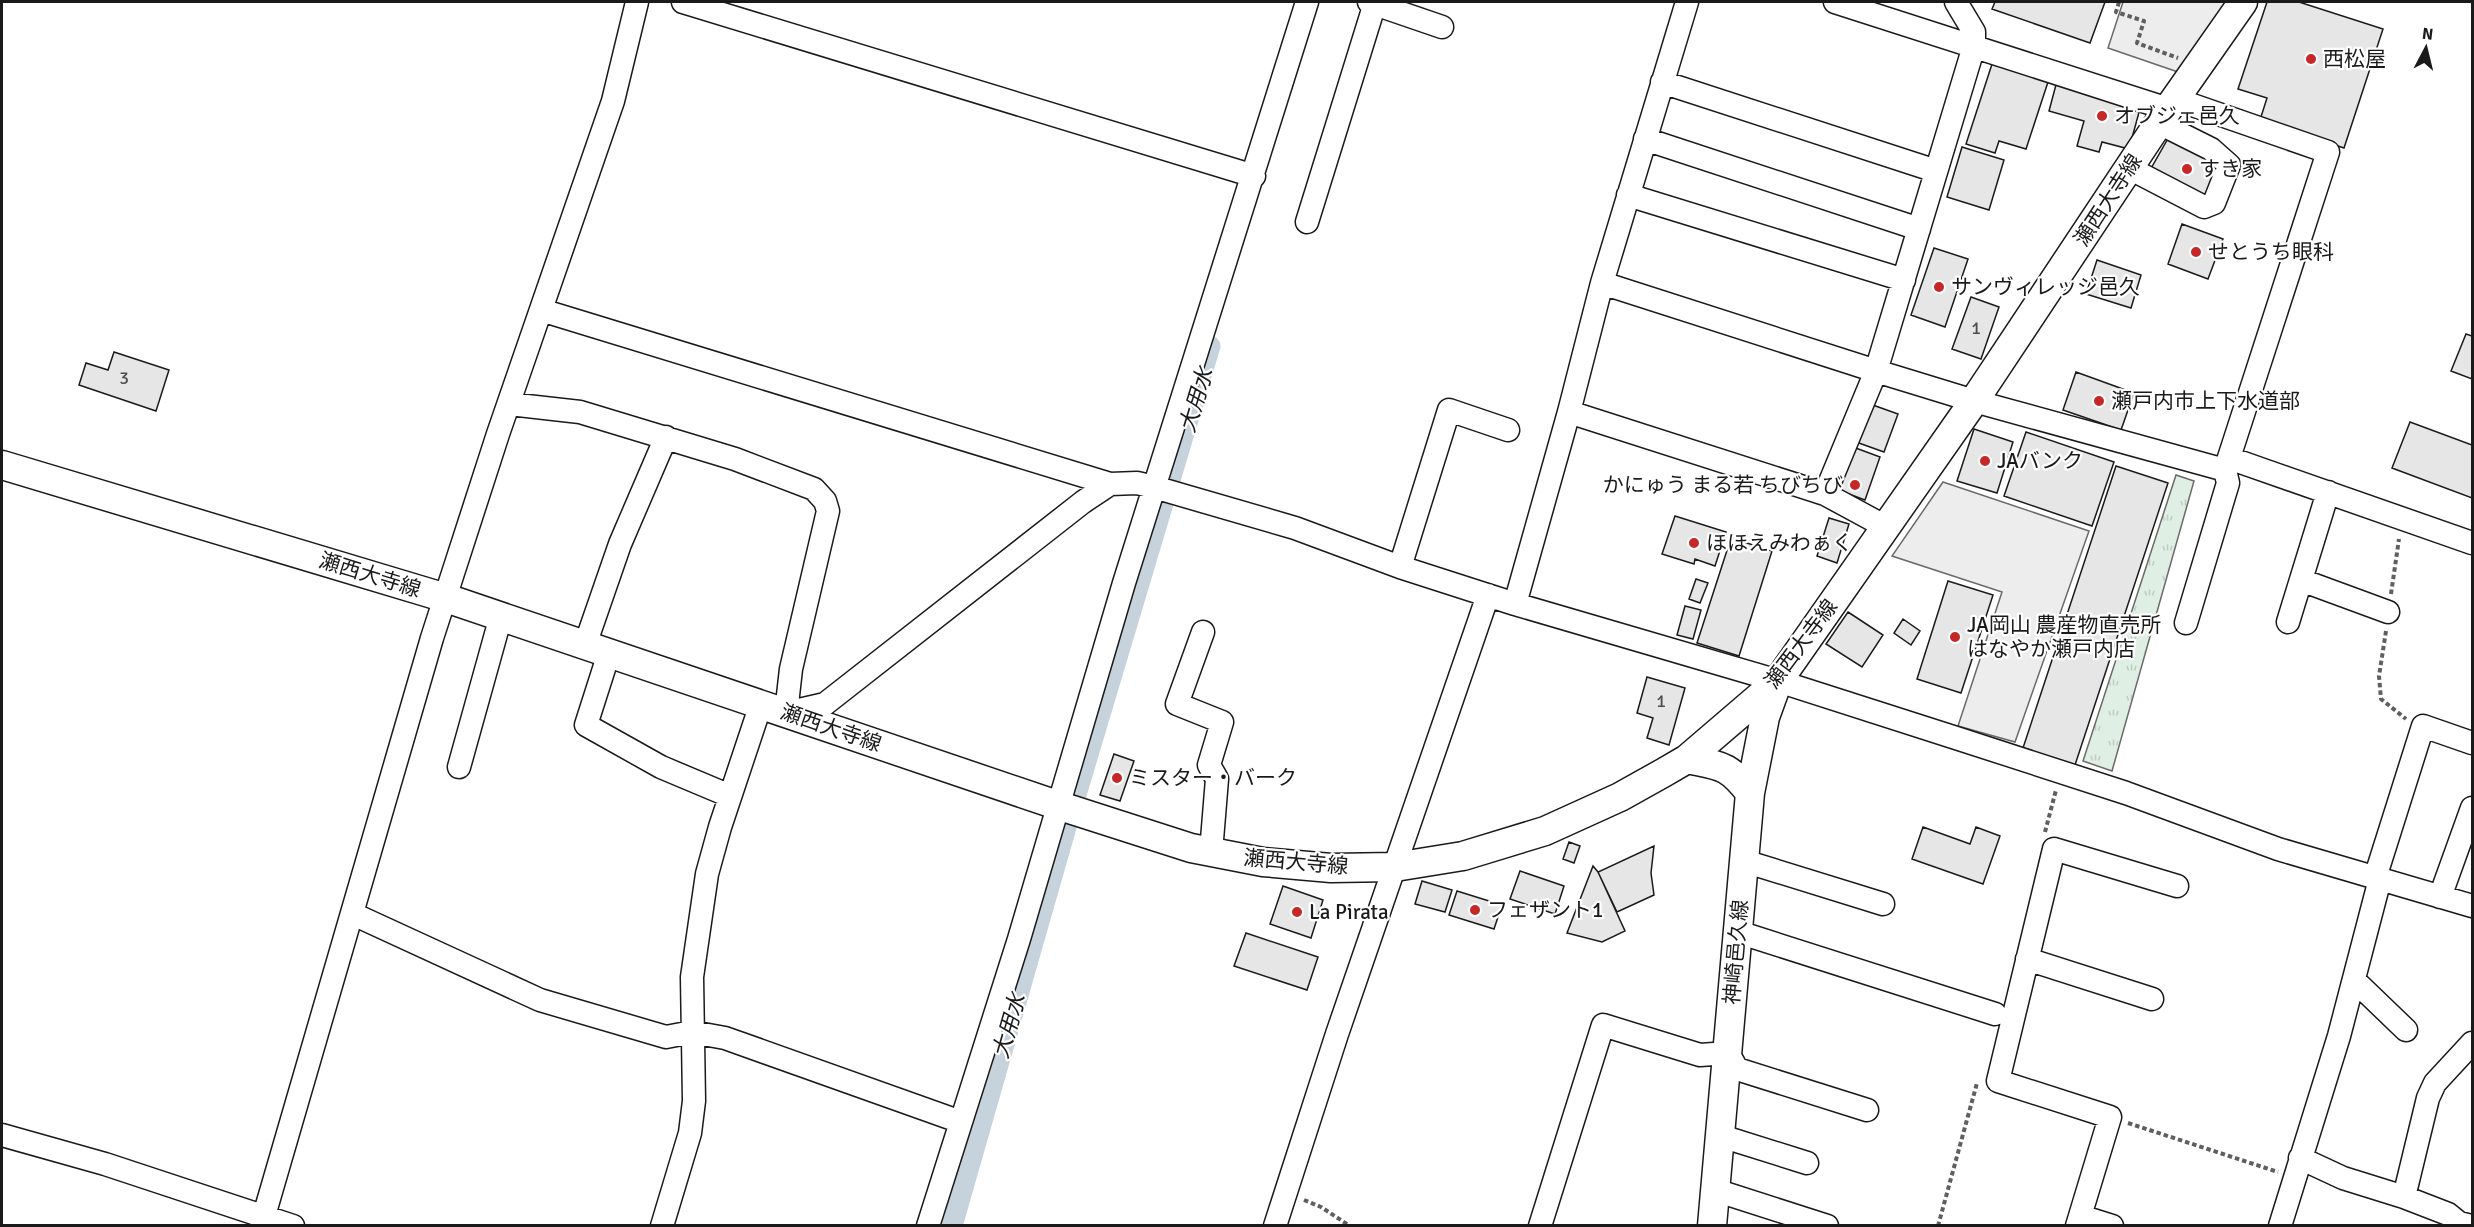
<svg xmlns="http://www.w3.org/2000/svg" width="2474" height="1227" viewBox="0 0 2474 1227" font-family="Signika,'Noto Sans JP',sans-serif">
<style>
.grass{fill:url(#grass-tufts);stroke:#6a6a6a;stroke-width:1.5}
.parking{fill:#ededed;stroke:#6a6a6a;stroke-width:1.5}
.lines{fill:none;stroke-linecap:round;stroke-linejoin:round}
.canal{stroke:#c6d2dc;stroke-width:21}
.building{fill:#e6e6e6;stroke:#1a1a1a;stroke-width:1.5}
.minor-casing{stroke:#1a1a1a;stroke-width:25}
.major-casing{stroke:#1a1a1a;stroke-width:31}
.path{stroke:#5f5f5f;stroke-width:4;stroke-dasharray:4.5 3;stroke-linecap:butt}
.minor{stroke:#fff;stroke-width:22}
.major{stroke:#fff;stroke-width:28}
.poi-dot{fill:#c62828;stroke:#fff;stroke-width:2}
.labels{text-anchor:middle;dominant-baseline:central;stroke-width:4.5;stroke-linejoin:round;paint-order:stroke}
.number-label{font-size:18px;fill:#4d4d4d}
.poi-label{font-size:21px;fill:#1a1a1a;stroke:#fff;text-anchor:start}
.street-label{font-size:21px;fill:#1a1a1a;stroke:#fff}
.water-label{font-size:22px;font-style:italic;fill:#1a1a1a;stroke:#fff}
</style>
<defs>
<pattern id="grass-tufts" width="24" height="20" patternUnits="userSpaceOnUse" patternTransform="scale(1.5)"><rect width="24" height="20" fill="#e0efe3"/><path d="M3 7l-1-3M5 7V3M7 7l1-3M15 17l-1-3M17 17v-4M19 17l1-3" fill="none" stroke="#c0ccc2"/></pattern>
</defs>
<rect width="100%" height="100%" fill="#fff"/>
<!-- grass -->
<path class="grass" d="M2176,475L2194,481L2112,771L2083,761Z"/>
<!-- parking -->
<path class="parking" d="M2123,2H2230L2181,73L2108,48Z
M1943,482L2089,531L2015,742L1958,726L2002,592L1892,556Z"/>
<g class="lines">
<!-- canal -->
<path class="canal" d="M1075,798L1210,346
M952,1226L1066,827"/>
</g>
<!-- building -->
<path class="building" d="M1995,2H2105L2090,43L1992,9Z
M2267,2H2299L2383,29L2344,148L2260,120L2267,98L2238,89Z
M1993,61L2049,79L2026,149L1999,141L1995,153L1966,144Z
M2057,81L2141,105L2129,149L2102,142L2099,152L2077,146L2084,121L2049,111Z
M2170,135L2224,165L2203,203L2149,172Z
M1962,147L2004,160L1989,210L1947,197Z
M2182,224L2223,239L2208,279L2168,264Z
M1934,248L1968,259L1945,327L1911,315Z
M2097,260L2141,275L2131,308L2086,294Z
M1971,297L1999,307L1981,359L1952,349Z
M2466,334L2472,336V379L2451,371Z
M114,352L169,370L156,411L79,385L86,363L108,370Z
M2076,372L2134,393L2121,430L2063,410Z
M1870,404L1898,414L1884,452L1856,442Z
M2410,422L2472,445V498L2392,468Z
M1974,429L2013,442L1997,493L1957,481Z
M2026,432L2114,462L2092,526L2004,496Z
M1853,447L1880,457L1865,500L1838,490Z
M2116,466L2168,483L2075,765L2023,748Z
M1675,516L1726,532L1715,566L1695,559L1694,564L1662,554Z
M1829,518L1849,524L1837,563L1817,556Z
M1731,538L1772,551L1739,656L1697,643Z
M1696,579L1708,583L1700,603L1689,599Z
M1948,581L1993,595L1961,693L1917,679Z
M1685,606L1701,610L1693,639L1677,635Z
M1848,612L1883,635L1862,667L1826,644Z
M1903,619L1920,631L1911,645L1894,633Z
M1647,677L1685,688L1669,745L1647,738L1653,718L1637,713Z
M1114,754L1134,761L1120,801L1100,795Z
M1923,827L1970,844L1976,827L2000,836L1983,884L1912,859Z
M1569,842L1580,846L1574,863L1563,859Z
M1654,846L1651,873L1654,895L1617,912L1598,872Z
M1593,866L1598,872L1625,931L1602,942L1567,933Z
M1520,871L1564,886L1555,914L1510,899Z
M1422,881L1452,890L1445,912L1415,904Z
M1283,886L1323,900L1311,938L1270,924Z
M1457,891L1502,905L1494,929L1449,915Z
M1246,933L1318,957L1307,990L1234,966Z"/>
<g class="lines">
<!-- minor casing -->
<g class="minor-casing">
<path id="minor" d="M683,2L1254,176
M1369,2L1442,27
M1835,2L2168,109
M1956,2L1974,32V46L1876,371L1974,401L2225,470L2328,152L2175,99
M1662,82L1936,171
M1645,139L1919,229
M2129,168L2204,207L2214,203L2229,165L2211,149L2159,123
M1628,195L1904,280
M1307,222L1375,3
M1602,283L1876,371L1825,494
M541,310L1110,484L1137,483L1154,487L1295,528L1400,567L1515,604L1778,681L1953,737L2126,793L2278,849L2472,906
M509,404L580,412L735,459L814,489L825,501L828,511L791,669L786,713L825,704L1083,502L1110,484
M1569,412L1825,494L1886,527
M2229,458L2472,543
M1400,567L1449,410L1508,430
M2301,580L2388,612
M1515,604L1569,412L1602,283L1687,2
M2288,622L2328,492
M2186,623L2228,483L2225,470
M1203,632L1177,704L1222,722L1209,765L1217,779L1211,852
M585,645L620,544L666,437
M609,653L586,725L661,767L730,796
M459,767L501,616
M1744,861L1883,904
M2375,878L2423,726L2472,743
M2440,897L2472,808
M353,914L540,1000L666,1037L692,1032L725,1038L961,1122
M1738,932L1995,1014
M2027,959L2152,999
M2354,980L2406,1030
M2,1135L105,1164L293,1226
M1721,1136L1807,1163
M2300,1158L2343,1178L2404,1197L2448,1214L2459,1223L2471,1226
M1715,1190L1827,1226
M2404,1197L2428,1098L2435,1083L2472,1043
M2080,1216L2112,1226
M261,1226L432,638L498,434L613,101L637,2
M662,1226L690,1133L694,1101L692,977L707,874L720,827L761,704
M928,1226L1019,939L1124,583L1307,2
M1275,1226L1337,1034L1488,595
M1540,1226L1603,1025L1700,1055L1728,1053L1737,1069L1867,1110
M2077,1226L2110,1117L1998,1081L2054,849L2177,886
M2280,1226L2339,1036L2380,879"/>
</g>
<!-- major casing -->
<g class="major-casing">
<path id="major" d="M2,465L446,598L1057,805L1191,848L1263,862L1331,868L1395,867L1463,856L1545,831L1620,797L1663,773L1687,759L1778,681L1974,401L2168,109L2243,2
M1687,759C1720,766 1728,764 1750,793
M1712,1226L1750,793L1765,717L1778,681"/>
</g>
<!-- path -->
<path class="path" d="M2119,2L2116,12L2144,21L2137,43L2178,58
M2391,594L2399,539
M2386,631L2379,676L2381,699L2406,719
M2045,832L2056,790
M2128,1123L2278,1172
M1304,1200L1321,1207L1350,1226
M1938,1226L1977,1083"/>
<!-- minor -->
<use href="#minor" class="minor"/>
<!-- major -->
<use href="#major" class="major"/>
</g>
<!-- markers -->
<g class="poi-dot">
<circle cx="2311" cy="59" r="6"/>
<circle cx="2102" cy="116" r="6"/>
<circle cx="2187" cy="169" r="6"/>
<circle cx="2196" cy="252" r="6"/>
<circle cx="1939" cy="287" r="6"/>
<circle cx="2099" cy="401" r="6"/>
<circle cx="1985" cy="461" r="6"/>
<circle cx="1855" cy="485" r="6"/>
<circle cx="1694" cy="543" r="6"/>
<circle cx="1955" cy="637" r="6"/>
<circle cx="1117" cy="778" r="6"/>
<circle cx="1475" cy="910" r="6"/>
<circle cx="1297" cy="912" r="6"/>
</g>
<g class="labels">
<!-- number labels -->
<g class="number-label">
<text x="1976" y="328">1</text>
<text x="124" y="378">3</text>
<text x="1661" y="701">1</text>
</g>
<!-- poi labels -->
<g class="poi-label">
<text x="2323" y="59">西松屋</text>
<text x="2114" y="116">オブジェ邑久</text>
<text x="2199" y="169">すき家</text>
<text x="2208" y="252">せとうち眼科</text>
<text x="1951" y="287">サンヴィレッジ邑久</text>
<text x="2111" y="401">瀬戸内市上下水道部</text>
<text x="1997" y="461">JAバンク</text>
<text x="1843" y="485" text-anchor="end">かにゅう まる若 ちびちび</text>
<text x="1706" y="543">ほほえみわぁく</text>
<text x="1967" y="625">JA岡山 農産物直売所<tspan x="1967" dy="24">はなやか瀬戸内店</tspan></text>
<text x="1129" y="778">ミスター・バーク</text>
<text x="1487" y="910">フェザント1</text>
<text x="1309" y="912">La Pirata</text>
</g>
<!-- street labels -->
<g class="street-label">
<text transform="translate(2108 200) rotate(-57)">瀬西大寺線</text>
<text transform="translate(370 575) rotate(17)">瀬西大寺線</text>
<text transform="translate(1801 644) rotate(-53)">瀬西大寺線</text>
<text transform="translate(831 728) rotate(19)">瀬西大寺線</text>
<text transform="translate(1296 862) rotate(5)">瀬西大寺線</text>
<text transform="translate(1736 952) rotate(-85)">神崎邑久線</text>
</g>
<!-- water labels -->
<g class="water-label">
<text transform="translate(1196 400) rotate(-73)">大用水</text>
<text transform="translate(1009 1026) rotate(-74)">大用水</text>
</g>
</g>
<!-- border -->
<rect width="2474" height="1227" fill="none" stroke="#1a1a1a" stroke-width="6"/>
<!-- north arrow -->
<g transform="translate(2426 48) rotate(7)" stroke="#ffffff" stroke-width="4.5" paint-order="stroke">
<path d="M0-4.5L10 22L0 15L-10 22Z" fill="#1a1a1a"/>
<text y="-9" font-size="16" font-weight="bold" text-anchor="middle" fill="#1a1a1a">N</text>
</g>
</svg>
